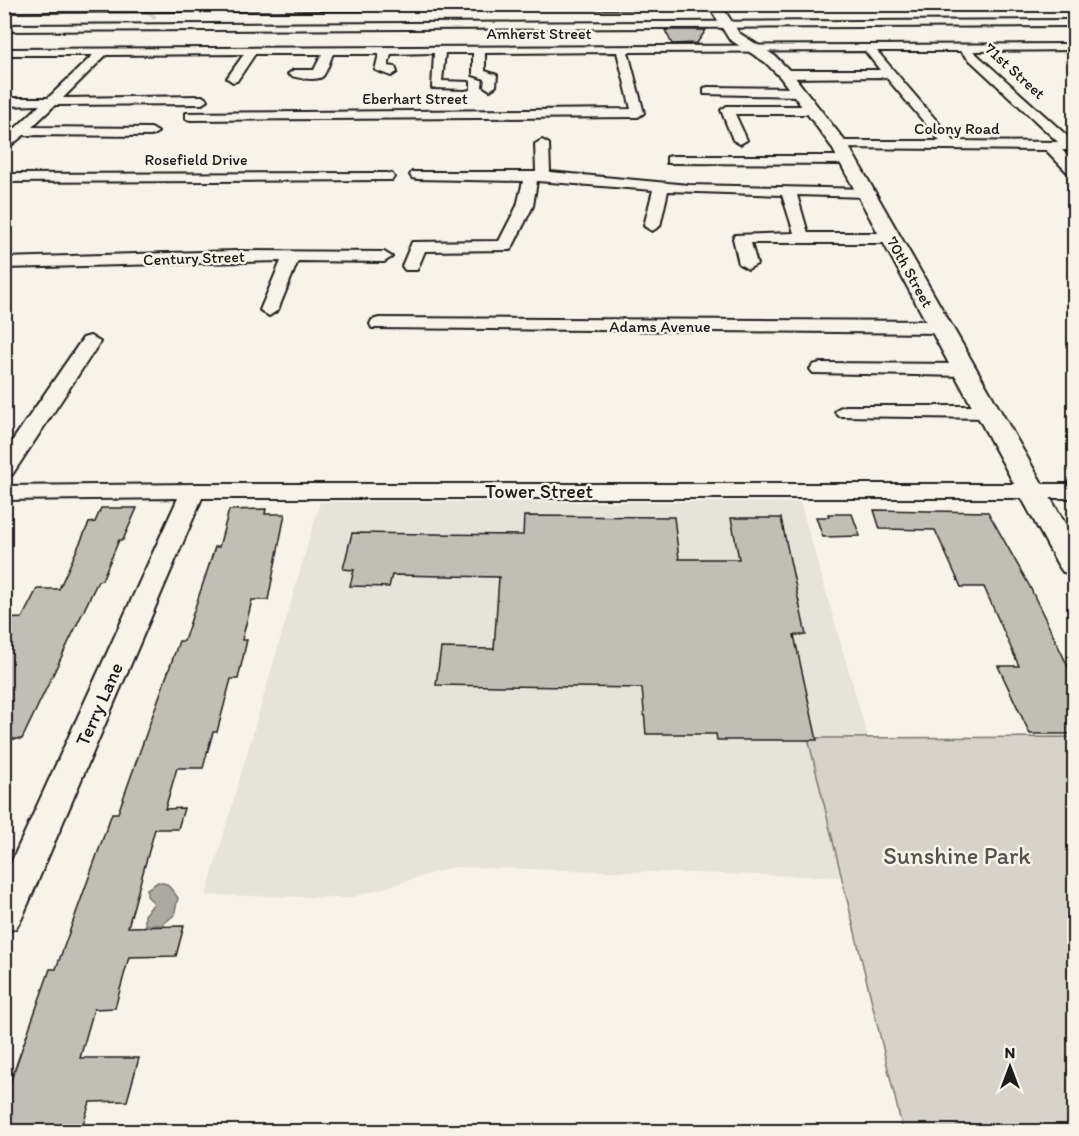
<svg xmlns="http://www.w3.org/2000/svg" width="1079" height="1136" viewBox="0 0 1079 1136" font-family="Itim,sans-serif">
<style>
.built{fill:#e6e3d9}
.green{fill:#d7d3cb;stroke:#7a7874;stroke-width:1.5}
.water{fill:#aca9a2;stroke:#72716c;stroke-width:1.5}
.building{fill:#c0beb5;stroke:#1c1c1c;stroke-width:1.5}
.lines{fill:none;stroke-linecap:round;stroke-linejoin:round}
.minor-tunnel{stroke:#d6d3c9;stroke-width:11;stroke-dasharray:11 5;stroke-linecap:butt}
.minor-casing{stroke:#1c1c1c;stroke-width:4}
.major-casing{stroke:#1c1c1c;stroke-width:4}
.minor{fill:#f7f3e8;fill-rule:evenodd}
.major{fill:#f7f3e8;fill-rule:evenodd}
.labels{text-anchor:middle;dominant-baseline:central;stroke-width:5;stroke-linejoin:round;paint-order:stroke}
.far-street-label{font-size:16px;fill:#1c1c1c;stroke:#f7f3e8}
.street-label{font-size:20px;fill:#1c1c1c;stroke:#f7f3e8}
.near-park-label{font-size:24px;fill:#545351;stroke:#f7f3e8}
</style>
<rect width="100%" height="100%" fill="#f7f3e8"/>
<filter id="ink" filterUnits="userSpaceOnUse"><feTurbulence type="fractalNoise" baseFrequency=".0167" numOctaves="2"/><feDisplacementMap in="SourceGraphic" scale="12" xChannelSelector="R" yChannelSelector="G"/><feConvolveMatrix kernelMatrix="1 2 1 2 8 2 1 2 1" color-interpolation-filters="sRGB"/></filter>
<g filter="url(#ink)">
<!-- built -->
<path class="built" d="M320,502H800L868,738H808L841,877L453,867L350,898L206,895Z"/>
<!-- green -->
<path class="green" d="M1074,737V1131H903L808,738Z"/>
<!-- water -->
<path class="water" d="M158,882L167,884L178,898L174,915L162,925H145V915L154,903L147,896V889Z"/>
<!-- building -->
<path class="building" d="M665,30H706L697,43L672,44Z
M101,508H137L123,540H119L102,580L98,581L22,739H4V619L22,618L37,589H59L89,523L95,522Z
M266,509L265,514H285L268,600H252L242,640H247L238,679H231L217,732H213L203,768H177L165,809L184,808L178,829H155L128,927L184,926L176,956L129,957L115,1008L94,1009L80,1058H139L127,1101L90,1102L81,1131H4V1100L50,969H56L112,813H118L179,641H184L215,547H219L229,510Z
M874,510L988,512L1029,585L1074,679V734H1030L998,666H1019L984,587H961L935,530L880,529Z
M828,514H852L860,536L823,537L816,517H829Z
M524,516L674,517L679,559H739L731,518H781L806,635H794L817,740H717L716,734H646L642,688L436,685L441,648L494,649L499,577L392,575L389,587L350,586L354,570L343,569L352,533L523,535Z"/>
<g class="lines">
<!-- minor-tunnel -->
<path class="minor-tunnel" d="M150,16L153,13"/>
<!-- minor casing -->
<g class="minor-casing">
<path id="minor" d="M1074,20V26L4,31V25Z
M1074,44V50L973,51L1074,142V150H1062L1074,163V175L1069,174L1046,150L834,148V142L839,141H940L886,77L785,78L779,74L785,70H880L865,51L628,52L644,113L638,117L191,120L186,119V113L631,109L617,52L485,53V71L497,75L496,86L490,90L484,86L485,79L473,75V53H445L442,81L469,82V88L465,89L432,88L434,53L391,54L388,66L395,67L397,72L391,76L375,70L379,54H333C330,59 327,73 322,77C315,81 293,78 288,74L294,70H314L322,54H255L237,81L233,82L227,78L244,54L106,55L63,98L202,96L208,100L202,104L55,105L32,127L151,128L158,132L151,136L24,135L4,151V139L40,105L4,106V98H48L93,55H4V49ZM877,51H960L1058,142L954,141Z
M708,87L800,88L806,92L800,96L704,94V88Z
M727,106H814L820,110L814,114H735L747,140L740,144L733,140L721,110Z
M542,140L549,144L550,172L689,185L871,189L874,192L866,197L797,195L808,233H892L900,238L892,243H751L757,264L748,269L739,264L733,238L735,235L794,233L782,195L668,191L660,226L652,231L644,226L653,190L537,181L533,206L511,250L425,251L417,270H405L402,266L412,242L499,241L517,206L523,181L417,179L412,178L410,175L412,172H536L535,144Z
M672,156H848L855,160L848,164L667,163V157Z
M387,173L392,174L394,177L392,180L4,182V174Z
M235,251L384,252L392,257L384,262L298,261L278,310L269,316L260,310L281,261L4,268V258Z
M379,318L941,321L950,327L941,333L372,328L370,324L372,320Z
M90,336L100,342L12,475L4,477V453L83,338Z
M820,363L965,364L972,366L975,370L972,374L965,376L813,373L810,369L813,365Z
M846,406H989L996,408L1000,412L996,416L989,418L839,416L835,412L839,408Z
M193,484H1074V498H202L22,918L16,928L4,932V878L178,498L4,500V486Z"/>
</g>
<!-- major casing -->
<g class="major-casing">
<path id="major" d="M4,4H790L784,8H723L739,33L775,56L790,71L848,145L1074,539V574L1063,572L1058,565L831,146L780,77L765,62L729,39L710,8L4,12Z"/>
</g>
<!-- minor -->
<use href="#minor" class="minor"/>
<!-- major -->
<use href="#major" class="major"/>
</g>
</g>
<g class="labels">
<!-- far-street labels -->
<g class="far-street-label">
<text x="539" y="33">Amherst Street</text>
<text transform="translate(1015 71) rotate(42)">71st Street</text>
<text x="415" y="98">Eberhart Street</text>
<text x="957" y="128">Colony Road</text>
<text x="196" y="159">Rosefield Drive</text>
<text transform="translate(194 258) rotate(-2)">Century Street</text>
<text transform="translate(910 272) rotate(61)">70th Street</text>
<text x="660" y="326">Adams Avenue</text>
</g>
<!-- street labels -->
<g class="street-label">
<text x="539" y="491">Tower Street</text>
<text transform="translate(99 704) rotate(-66)">Terry Lane</text>
</g>
<!-- near-park labels -->
<g class="near-park-label">
<text x="957" y="855">Sunshine Park</text>
</g>
</g>
<!-- margin -->
<rect width="1079" height="1136" fill="none" stroke="#f7f3e8" stroke-width="24"/>
<rect x="12" y="12" width="1055" height="1112" fill="none" stroke="#1c1c1c" stroke-width="2" filter="url(#ink)"/>
<!-- north arrow -->
<g transform="translate(1010 1067)" stroke="#f7f3e8" stroke-width="4.5" paint-order="stroke">
<path d="M0-4.5L10 22L0 15L-10 22Z" fill="#1c1c1c"/>
<text y="-9" font-size="16" font-weight="bold" text-anchor="middle" fill="#1c1c1c">N</text>
</g>
</svg>
